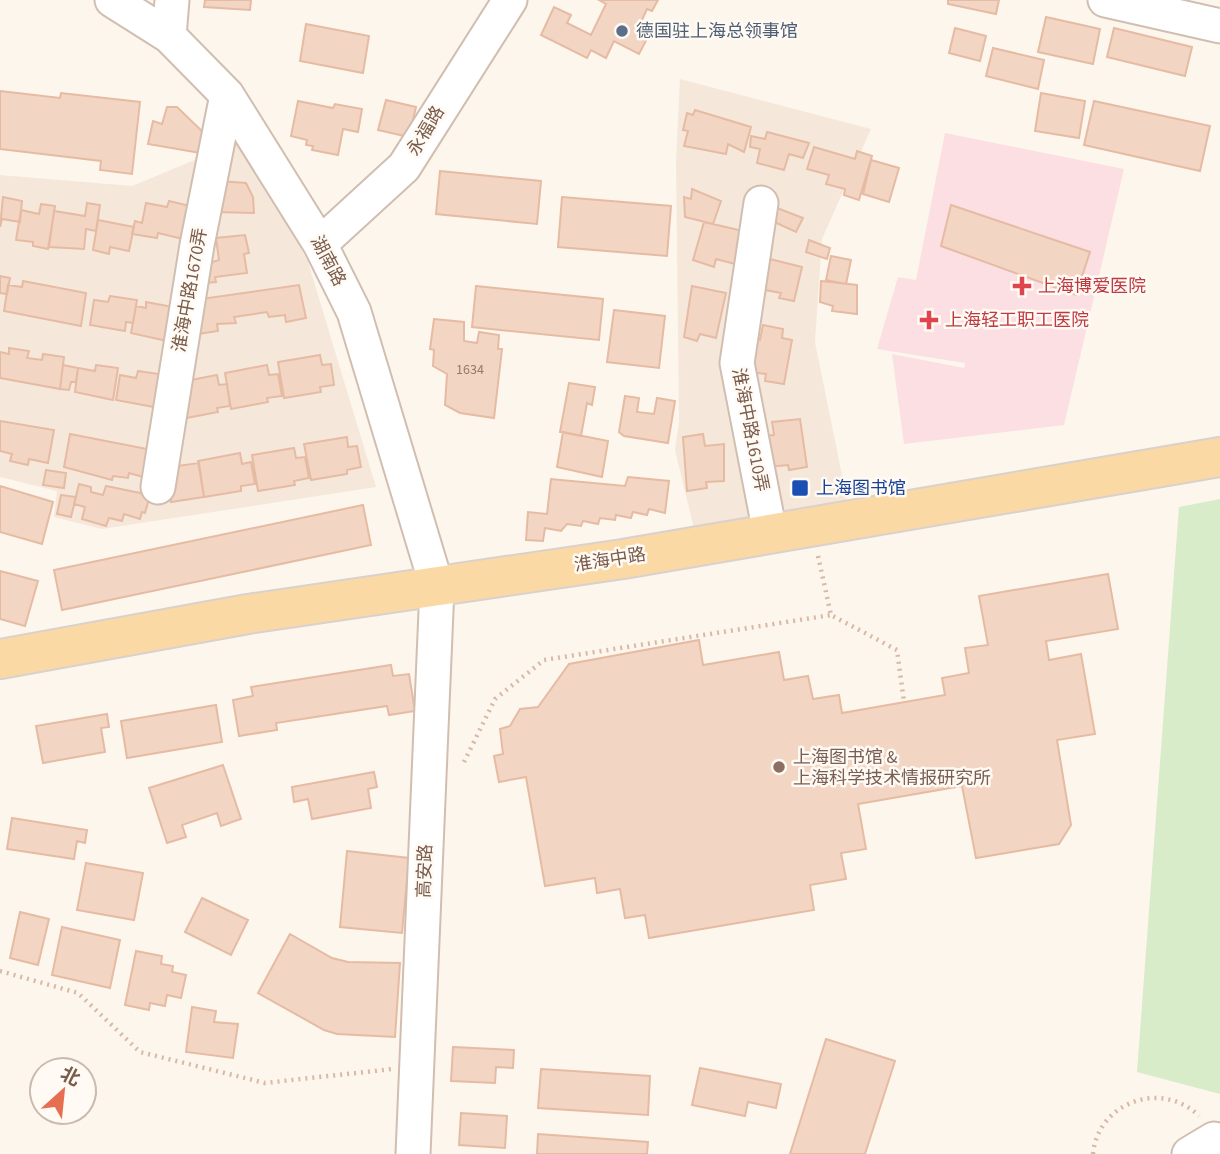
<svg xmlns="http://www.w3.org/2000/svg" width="1220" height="1154" viewBox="0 0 1220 1154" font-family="'Source Sans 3','Noto Sans SC',sans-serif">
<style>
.residential{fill:#f5e8da}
.medical{fill:#fbdfe3}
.green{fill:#d8ecc9}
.building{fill:#f3d5c3;stroke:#e6bba3;stroke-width:2}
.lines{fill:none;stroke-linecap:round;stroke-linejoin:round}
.minor-casing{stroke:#d1beb0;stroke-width:37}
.major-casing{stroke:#dad1cd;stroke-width:42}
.path{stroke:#d9b8a5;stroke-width:4.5;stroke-dasharray:2 5;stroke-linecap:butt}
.minor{stroke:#fff;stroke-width:33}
.major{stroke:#fbd9a5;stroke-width:38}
.service-dot{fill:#5c6f8a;stroke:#fffaf3;stroke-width:2.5}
.health-dot{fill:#e0444e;stroke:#fffaf3;stroke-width:2.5}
.transit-dot{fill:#1a4fb4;stroke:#fffaf3;stroke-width:2.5}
.education-dot{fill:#8d6e63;stroke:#fffaf3;stroke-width:2.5}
.labels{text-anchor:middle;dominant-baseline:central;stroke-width:5;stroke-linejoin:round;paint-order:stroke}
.number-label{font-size:14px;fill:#987a6a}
.service-label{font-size:18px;fill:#4e5e75;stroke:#fffaf3;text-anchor:start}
.street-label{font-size:18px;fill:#7a5c4d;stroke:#fffaf3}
.health-label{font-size:18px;fill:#be3a42;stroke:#fffaf3;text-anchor:start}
.transit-label{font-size:18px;fill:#164399;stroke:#fffaf3;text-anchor:start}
.education-label{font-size:18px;fill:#785e54;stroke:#fffaf3;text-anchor:start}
</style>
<rect width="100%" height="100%" fill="#fdf6ec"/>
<!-- residential -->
<path class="residential" d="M680,79L871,129L822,239L815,342L848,505L695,533L675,450L679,422L676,161Z
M245,139L308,262L376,487L102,529L54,517L57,491L0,477V175L132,186Z"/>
<!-- medical -->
<path class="medical" d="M945,133L1124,169L1064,425L904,444L892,354L964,368L965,363L877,349L898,277L916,280Z"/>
<!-- green -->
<path class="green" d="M1220,499V1094L1137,1072L1179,507Z"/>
<!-- building -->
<path class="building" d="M205,0H251L250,10L204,7Z
M599,0H658L652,11L647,9L641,22L653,27L639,54L614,41L606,58L591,50L587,58L541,35L554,7L571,15L567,23L591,35L606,4Z
M948,0H999L996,14L948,4Z
M1046,17L1100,29L1093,64L1038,52Z
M306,24L369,36L363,73L300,61Z
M955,28L986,36L980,61L949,53Z
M1114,28L1192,47L1185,76L1107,57Z
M993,48L1044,60L1038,89L986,76Z
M0,91L60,98L61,93L140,102L132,174L100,170L101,161L0,149Z
M1041,93L1085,101L1079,138L1035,131Z
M386,100L416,107L409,137L378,130Z
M298,101L333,108L335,104L362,109L358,132L343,129L338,155L312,150L313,146L306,145L307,140L291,136Z
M1094,101L1210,126L1200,171L1084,145Z
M167,107H177L207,136L201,153L148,144L153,121L162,124Z
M695,110L751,127L744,152L728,144L726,154L684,146L688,131L683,130L687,113L693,115Z
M767,132L809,143L803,158L789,154L784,170L757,163L760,149L750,147L751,136L765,139Z
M814,147L855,159L857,151L872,156L859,200L844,195L845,189L826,184L829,175L807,169Z
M871,160L899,168L889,202L863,194Z
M440,171L541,181L537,224L436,214Z
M219,181L246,183L253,197L254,213L214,212Z
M692,189L721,201L713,224L685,217L684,197L691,199Z
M3,197L22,201L20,222L2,219L0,227Z
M562,197L671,206L667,256L558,247Z
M169,201L190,206L183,239L158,233L157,238L132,234L135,221L142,223L146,203L167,207Z
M87,203L100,205L96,231L86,229L84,249L49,247L54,211L85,216Z
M41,204L55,206L48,249L33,246V242L16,240L21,210L39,214Z
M951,205L1090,252L1076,295L941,246Z
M777,208L803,218L796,232L772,221Z
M98,220L134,227L129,251L110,247L109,254L93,250Z
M704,222L743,231L735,264L716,259L714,267L693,260Z
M245,235L249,253L244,254L247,273L215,277L216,282L205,283L203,265L219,260L216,238Z
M809,240L830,248L827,259L806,252Z
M831,256L851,260L846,284L826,280Z
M766,258L802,267L794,301L779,298L781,293L760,289Z
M0,276L10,278L7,294L0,293Z
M23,281L86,293L81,326L4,311L8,285L22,287Z
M821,281L857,285V314L832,311L833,306L820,302Z
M299,285L306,318L286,322L285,315L269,317L267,312L234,317L236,323L217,324L218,331L198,334L194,300Z
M476,286L603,299L599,340L472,327Z
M692,286L726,293L716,338L700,334L697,341L684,337Z
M110,296L137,300L133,323L126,322L125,331L90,325L94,300L108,302Z
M146,302L173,307L167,341L131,333L136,306L146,308Z
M614,310L665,316L659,368L607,362Z
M434,319L464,322V341L477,343L479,332L499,335L498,349H502L494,418L460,413L445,405L447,374L433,366L434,350L430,349Z
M763,325L783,329L782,338L792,340L784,384L765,381L766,374L748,372L754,338L760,340Z
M9,348L29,351L27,358L42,360L43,354L64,357L60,389L0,378V352L9,354Z
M320,355L322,365L331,364L334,385L320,387L321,392L284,398L278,362Z
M63,365L78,368L76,382H71L69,390L60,389Z
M96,365L118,368L113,400L75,392L78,368L95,371Z
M267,365L269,375L278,374L282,396L267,398L268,402L231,409L225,373Z
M138,371L159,374L154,407L116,400L120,375L136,378Z
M217,375L219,385L227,384L230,406L217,408L218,412L181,419L175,383Z
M569,383L595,387L592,405L587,403L581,436L560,432Z
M625,396L639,398L637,412L654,414L657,398L675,401L668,443L624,436L619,432Z
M800,419L807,467L789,470L788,465L768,467L764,436L774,435L772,422Z
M0,421L54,430L48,463L29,459L28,465L10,461L12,454L0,451Z
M563,432L608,441L602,477L557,467Z
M70,434L147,449L143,477L129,473L128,478L113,476L112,480L64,467Z
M703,434L705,446L724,444V481L706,482L707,488L687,491L683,437Z
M347,437L348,447L357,446L361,467L347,470V474L311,480L304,444Z
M294,448L296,458L305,457L309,478L294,481L295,485L258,491L252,455Z
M240,453L242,464L251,462L255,484L241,486V491L204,497L198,461Z
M199,463L204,497L171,502L169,467Z
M46,470L66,473L64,488L43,485Z
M628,477L669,481L665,513L649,509L647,515L633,512L631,518L616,515L615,520L600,518L598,524L583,521L581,526L567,524L561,531L545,528L543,541L526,540L528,512L547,514L551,479L625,486Z
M79,484L91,487V492L103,495L106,486L150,495L145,513L142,512L140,519L124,514L122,521L109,518L106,526L82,519L85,507L74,504Z
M0,486L53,502L42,544L0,532Z
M61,495L76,497L71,517L57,514Z
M363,505L371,545L62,610L54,570Z
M0,571L38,581L25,626L0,619Z
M1108,574L1118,629L1046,641L1049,660L1081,654L1095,734L1057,740L1071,825L1059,844L976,858L962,786L858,804L866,849L841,853L846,879L810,885L814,910L649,938L645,915L625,918L620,889L597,893L595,878L545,886L526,777L499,782L494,756L503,754L500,729L510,726L520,709L538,707L569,664L699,640L703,665L779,652L784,680L808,676L813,699L839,695L842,713L945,695L942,678L969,673L965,648L988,645L979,596Z
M391,665L393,676L409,674L415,711L389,715L387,706L276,723L277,730L239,736L233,700L253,696L251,687Z
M216,705L222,742L127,758L121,721Z
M107,714L109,727L101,728L105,752L43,763L36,726Z
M223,765L241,819L221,826L217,813L182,825L186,837L167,843L149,788Z
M374,772L377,787L368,789L371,808L312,819L308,799L294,802L292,787Z
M12,818L87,830L85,843L77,841L74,859L7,849Z
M347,851L409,858L402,933L340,927Z
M86,863L143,873L134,920L77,910Z
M202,898L248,920L231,955L185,932Z
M20,912L49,919L38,965L10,958Z
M62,927L120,940L110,988L52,975Z
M290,934L332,958L348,962L400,963L395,1037L337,1034L324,1030L258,993Z
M136,951L162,956L161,964L173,966L172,972L186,975L181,998L167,995L165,1006L150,1003L149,1010L125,1005Z
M192,1007L216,1011L214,1022L238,1024L233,1058L186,1052Z
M826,1039L895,1061L865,1154H790Z
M453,1047L514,1050L513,1068L496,1067L495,1083L451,1081Z
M700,1068L781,1084L776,1108L748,1102L745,1116L692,1105Z
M541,1069L650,1076L648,1115L538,1108Z
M461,1113L507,1116L505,1148L459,1145Z
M538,1134L648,1142L647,1154H537Z"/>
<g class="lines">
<!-- minor casing -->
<g class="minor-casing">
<path id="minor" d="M112,0L169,36L227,95L320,244L354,312L437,587L413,1154
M1105,0L1220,26
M169,36L172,0
M761,203L737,363L770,533
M320,244L404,167L510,0
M158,487L197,245L227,95
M1189,1154L1214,1139"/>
</g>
<!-- major casing -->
<g class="major-casing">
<path id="major" d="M0,659L248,614L623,559L1220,457"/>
</g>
<!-- path -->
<path class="path" d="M818,556L831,615L897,650L904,702
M464,762L495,699L544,660L831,615
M0,971L78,993L140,1052L265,1083L392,1069
M1093,1154C1098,1101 1163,1080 1199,1116"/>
<!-- minor -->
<use href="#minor" class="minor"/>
<!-- major -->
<use href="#major" class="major"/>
</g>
<!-- markers -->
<circle class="service-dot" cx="622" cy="31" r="7"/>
<g class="health-dot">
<path d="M1018.5 275.5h7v7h7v7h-7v7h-7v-7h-7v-7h7z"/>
<path d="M925.5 309.5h7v7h7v7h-7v7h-7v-7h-7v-7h7z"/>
</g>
<rect class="transit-dot" x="791" y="479" width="18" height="18" rx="3.5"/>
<circle class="education-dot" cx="779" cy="767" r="7"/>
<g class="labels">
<!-- number labels -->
<g class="number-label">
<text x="470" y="370">1634</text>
</g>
<!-- service labels -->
<g class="service-label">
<text x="636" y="31">德国驻上海总领事馆</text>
</g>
<!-- street labels -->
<g class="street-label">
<text transform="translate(426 131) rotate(-59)">永福路</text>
<text transform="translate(328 261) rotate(62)">湖南路</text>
<text transform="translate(190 290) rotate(-80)">淮海中路1670弄</text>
<text transform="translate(750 430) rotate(79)">淮海中路1610弄</text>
<text transform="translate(610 560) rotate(-9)">淮海中路</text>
<text transform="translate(425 871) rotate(-88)">高安路</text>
</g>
<!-- health labels -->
<g class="health-label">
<text x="1038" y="286">上海博爱医院</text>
<text x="945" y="320">上海轻工职工医院</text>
</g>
<!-- transit labels -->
<g class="transit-label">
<text x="816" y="488">上海图书馆</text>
</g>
<!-- education labels -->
<g class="education-label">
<text x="793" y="757">上海图书馆 &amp;<tspan x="793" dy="21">上海科学技术情报研究所</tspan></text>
</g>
</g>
<!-- north arrow -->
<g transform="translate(63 1091) rotate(27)"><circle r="33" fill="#fffaf3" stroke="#cabbb1" stroke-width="2"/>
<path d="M0-5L12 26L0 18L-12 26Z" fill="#e76f51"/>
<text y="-10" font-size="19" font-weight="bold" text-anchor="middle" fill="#7a5c4d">北</text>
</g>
</svg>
